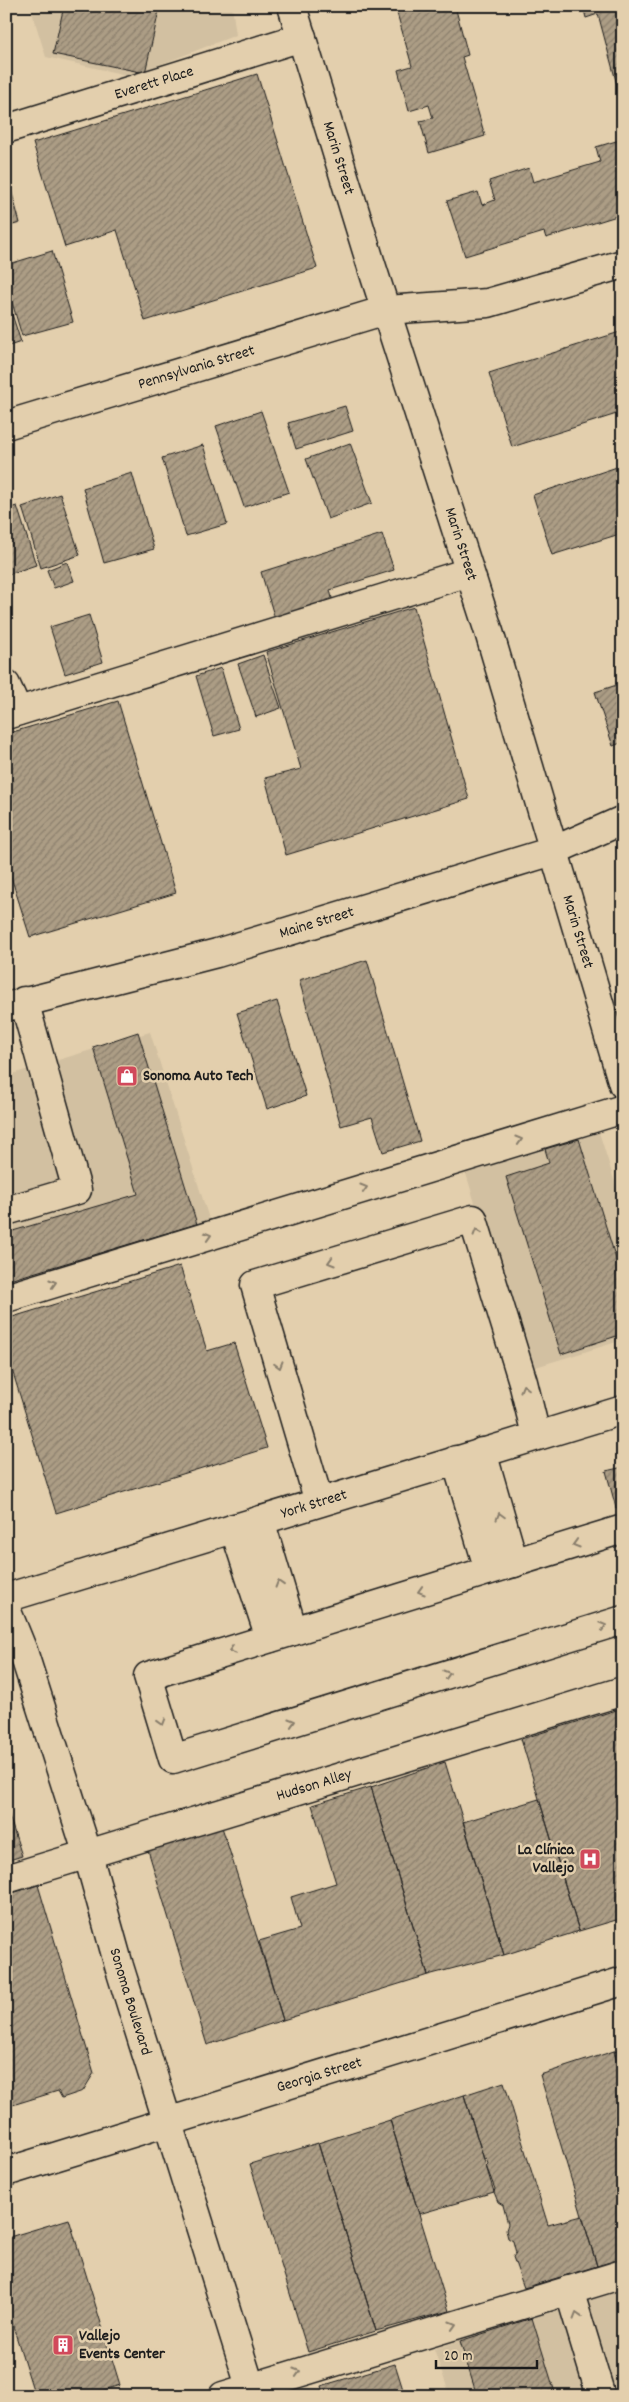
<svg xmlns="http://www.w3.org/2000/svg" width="629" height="2402" viewBox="0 0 629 2402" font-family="Dekko,sans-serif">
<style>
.built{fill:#d2c0a1}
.building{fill:url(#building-hatch);stroke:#1c1c1c}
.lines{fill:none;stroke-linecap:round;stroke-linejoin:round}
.minor-casing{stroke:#1c1c1c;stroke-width:31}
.major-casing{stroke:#1c1c1c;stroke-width:31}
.minor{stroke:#e3cfad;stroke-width:28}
.major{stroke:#e3cfad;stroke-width:28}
.oneway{stroke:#897e6c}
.labels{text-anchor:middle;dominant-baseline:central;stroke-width:5;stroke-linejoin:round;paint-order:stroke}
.street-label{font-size:16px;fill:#1c1c1c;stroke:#e3cfad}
.poi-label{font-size:16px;font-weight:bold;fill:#1c1c1c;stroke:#e3cfad;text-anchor:start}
</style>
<defs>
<pattern id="building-hatch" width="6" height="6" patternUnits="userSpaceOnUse" patternTransform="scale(1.25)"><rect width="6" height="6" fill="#ac9d85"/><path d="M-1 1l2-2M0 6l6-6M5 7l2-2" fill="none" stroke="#8b7f6c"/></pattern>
</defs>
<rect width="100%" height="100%" fill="#e3cfad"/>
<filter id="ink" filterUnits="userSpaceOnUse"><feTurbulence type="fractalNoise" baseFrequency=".02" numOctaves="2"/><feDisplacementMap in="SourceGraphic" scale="10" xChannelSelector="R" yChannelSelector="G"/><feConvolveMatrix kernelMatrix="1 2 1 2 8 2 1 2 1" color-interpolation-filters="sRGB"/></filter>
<g filter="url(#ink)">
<!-- built -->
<path class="built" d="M30,6H232L236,35L131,76L46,57Z
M150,1032L210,1222L6,1284V1076Z
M598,1129L623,1208V1340L526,1370L464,1167Z
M623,2288V2396H450L434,2349Z"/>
<!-- building -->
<path class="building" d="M64,6H160L145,73L53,54Z
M395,6H455L468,55L462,57L485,136L429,153L420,121L433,118L429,105L409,111L398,70L412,66Z
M583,6H623V95L620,96L598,14L586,18Z
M257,74L317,268L145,321L117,230L65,247L33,143Z
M623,139V202L617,204L620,215L546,238L544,232L465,256L447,201L478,192L482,205L495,200L489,181L529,168L533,182L600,162L596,147Z
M6,171L20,223L6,227Z
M52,251L73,322L22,336L6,282V265Z
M6,296L21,342L6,347Z
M623,331V412L512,447L489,373Z
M345,406L353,431L296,449L288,423Z
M261,411L289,492L244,507L216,426Z
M350,443L372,503L328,519L306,459Z
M203,445L227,524L186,536L162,458Z
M623,465V533L552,555L533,495Z
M132,473L154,549L104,563L83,488Z
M60,494L80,555L41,568L22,507Z
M17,506L36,565L6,575V509Z
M382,534L394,570L330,590L333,602L275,619L261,572Z
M67,562L74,581L54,588L47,570Z
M414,607L469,799L286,855L265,778L301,769L266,652Z
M89,615L103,662L65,674L50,627Z
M263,655L281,708L256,717L238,664Z
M221,668L239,729L214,736L196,676Z
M623,683V742L613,746L595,692Z
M118,701L176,893L30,937L6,861V734Z
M367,960L420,1141L383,1152L372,1117L341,1126L299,980Z
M277,1001L306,1096L267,1109L237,1013Z
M138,1032L197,1224L6,1281V1233L138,1194L93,1047Z
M579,1139L623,1282V1334L561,1354L506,1177L549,1163L545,1149Z
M180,1266L207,1351L234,1343L267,1448L56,1513L6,1350V1319Z
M623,1467V1506L616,1508L606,1471Z
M623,1708V1918L579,1931L521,1739Z
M445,1762L504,1955L428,1975L371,1787Z
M371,1787L428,1975L283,2020L259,1941L300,1929L291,1897L336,1883L312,1805Z
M539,1799L579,1931L504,1955L463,1822Z
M6,1806L22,1856L6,1861Z
M222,1827L283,2020L207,2045L148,1850Z
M38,1885L94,2073L83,2091L62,2098L58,2091L6,2107V1895Z
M623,2048V2081L614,2051Z
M614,2051L623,2082V2258L597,2266L540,2075Z
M504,2082L548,2225L582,2216L597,2266L524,2288L513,2257L516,2253L513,2241L508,2238L506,2230L508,2224L503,2205L498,2202L494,2192L495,2189L486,2166L488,2164L486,2158L484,2159L464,2095Z
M464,2095L494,2192L419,2214L390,2120Z
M390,2120L449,2311L376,2331L318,2143Z
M318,2143L376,2331L308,2352L250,2164Z
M69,2219L120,2385L85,2396H35L6,2304V2238Z
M532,2318L556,2396H477L460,2341Z
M395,2364L405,2396H324L321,2386Z"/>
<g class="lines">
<!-- minor casing -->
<g class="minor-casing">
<g id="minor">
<path id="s1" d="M292,6L370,261L489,632L623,1084"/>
<path id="s2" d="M6,129L302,37"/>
<path id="s3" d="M6,425L386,310L488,303L623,264"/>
<path d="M6,685L18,711"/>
<path d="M6,715L469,572"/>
<path id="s4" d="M6,1007L217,953L553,851L623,820"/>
<path d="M6,1211L77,1190L24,1001"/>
<path d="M6,1298L623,1109"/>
<path d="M482,1452L514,1563"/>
<path d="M456,1460L489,1570"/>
<path d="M319,1502L255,1285L473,1219L523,1382L536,1435"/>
<path d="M260,1520L293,1631"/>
<path d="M234,1528L270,1638"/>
<path d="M623,1529L148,1676L173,1759L623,1620"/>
<path id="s5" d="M6,1598L623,1410"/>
<path id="s6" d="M6,1879L623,1691"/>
<path d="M569,2290L601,2396"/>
<path d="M223,2396L623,2274"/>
</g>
</g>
<!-- major casing -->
<g class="major-casing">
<g id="major">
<path id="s7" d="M6,1609L23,1651L88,1855L119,1966L253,2396"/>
<path id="s8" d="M6,2172L623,1981"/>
</g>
</g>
<!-- minor -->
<use href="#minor" class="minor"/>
<!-- major -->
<use href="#major" class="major"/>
</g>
<!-- one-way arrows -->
<defs><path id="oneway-chevron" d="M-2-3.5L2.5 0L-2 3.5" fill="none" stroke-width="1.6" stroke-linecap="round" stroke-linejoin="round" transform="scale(1.25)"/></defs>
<g class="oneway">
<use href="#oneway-chevron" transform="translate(519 1140) rotate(-17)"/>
<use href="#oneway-chevron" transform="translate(364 1188) rotate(-17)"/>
<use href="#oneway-chevron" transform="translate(477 1232) rotate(-107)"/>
<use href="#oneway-chevron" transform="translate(208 1236) rotate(-17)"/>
<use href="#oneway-chevron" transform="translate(331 1262) rotate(163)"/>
<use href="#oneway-chevron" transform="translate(53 1283) rotate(-17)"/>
<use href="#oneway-chevron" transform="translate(279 1365) rotate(74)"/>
<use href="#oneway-chevron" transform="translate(524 1388) rotate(-105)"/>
<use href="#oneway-chevron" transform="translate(500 1516) rotate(-106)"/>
<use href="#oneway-chevron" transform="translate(576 1544) rotate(163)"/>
<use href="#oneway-chevron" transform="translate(279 1584) rotate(-107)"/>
<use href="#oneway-chevron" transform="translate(421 1591) rotate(163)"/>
<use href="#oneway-chevron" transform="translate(603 1626) rotate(-17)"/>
<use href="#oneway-chevron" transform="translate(232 1650) rotate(163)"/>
<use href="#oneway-chevron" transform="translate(447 1674) rotate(-17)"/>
<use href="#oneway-chevron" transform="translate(162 1722) rotate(73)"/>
<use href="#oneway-chevron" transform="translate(292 1722) rotate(-17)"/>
<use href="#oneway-chevron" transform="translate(577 2316) rotate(-107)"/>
<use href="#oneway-chevron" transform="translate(453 2325) rotate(-17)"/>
<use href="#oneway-chevron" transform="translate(297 2372) rotate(-17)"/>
</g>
</g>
<!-- icons -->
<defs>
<g id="shop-square" transform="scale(1.125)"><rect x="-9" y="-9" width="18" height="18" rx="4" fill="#d1495b" stroke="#e3cfad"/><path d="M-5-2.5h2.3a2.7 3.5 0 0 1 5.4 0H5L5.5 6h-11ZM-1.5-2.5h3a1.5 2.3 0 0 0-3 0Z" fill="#fff"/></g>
<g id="hospital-square" transform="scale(1.125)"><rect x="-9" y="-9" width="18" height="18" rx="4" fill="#d1495b" stroke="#e3cfad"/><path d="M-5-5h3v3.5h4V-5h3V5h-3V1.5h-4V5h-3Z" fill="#fff"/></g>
<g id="building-square" transform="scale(1.125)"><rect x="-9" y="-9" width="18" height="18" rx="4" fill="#d1495b" stroke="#e3cfad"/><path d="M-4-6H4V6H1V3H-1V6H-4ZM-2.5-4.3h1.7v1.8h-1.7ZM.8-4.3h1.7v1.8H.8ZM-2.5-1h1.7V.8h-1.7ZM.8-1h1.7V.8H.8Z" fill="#fff"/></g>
</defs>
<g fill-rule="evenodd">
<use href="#shop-square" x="127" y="1076"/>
<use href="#hospital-square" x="590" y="1859"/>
<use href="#building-square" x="63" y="2345"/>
</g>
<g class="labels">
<!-- street labels -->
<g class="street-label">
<text stroke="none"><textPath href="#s2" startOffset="155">Everett Place</textPath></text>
<text stroke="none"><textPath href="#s1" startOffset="159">Marin Street</textPath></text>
<text stroke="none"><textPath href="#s3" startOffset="199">Pennsylvania Street</textPath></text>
<text stroke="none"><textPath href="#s1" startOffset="564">Marin Street</textPath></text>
<text stroke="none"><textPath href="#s4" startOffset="322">Maine Street</textPath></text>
<text stroke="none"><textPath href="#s1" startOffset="969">Marin Street</textPath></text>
<text stroke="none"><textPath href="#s5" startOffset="322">York Street</textPath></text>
<text stroke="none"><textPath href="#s6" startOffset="322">Hudson Alley</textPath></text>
<text stroke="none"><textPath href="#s7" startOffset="412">Sonoma Boulevard</textPath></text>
<text stroke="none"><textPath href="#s8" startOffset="328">Georgia Street</textPath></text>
</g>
<!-- poi labels -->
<g class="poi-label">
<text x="143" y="1076">Sonoma Auto Tech</text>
<text x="574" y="1850" text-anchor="end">La Clínica<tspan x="574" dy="18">Vallejo</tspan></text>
<text x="79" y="2336">Vallejo<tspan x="79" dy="18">Events Center</tspan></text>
</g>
</g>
<!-- margin -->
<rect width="629" height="2402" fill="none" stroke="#e3cfad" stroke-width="25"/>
<rect x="12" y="12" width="604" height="2377" fill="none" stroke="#1c1c1c" stroke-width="2" filter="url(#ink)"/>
<!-- scale -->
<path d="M436 2360v8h101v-8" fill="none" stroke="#1c1c1c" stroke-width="2.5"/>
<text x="444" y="2360" font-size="15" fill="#1c1c1c" stroke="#e3cfad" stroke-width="4" paint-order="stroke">20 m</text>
</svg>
